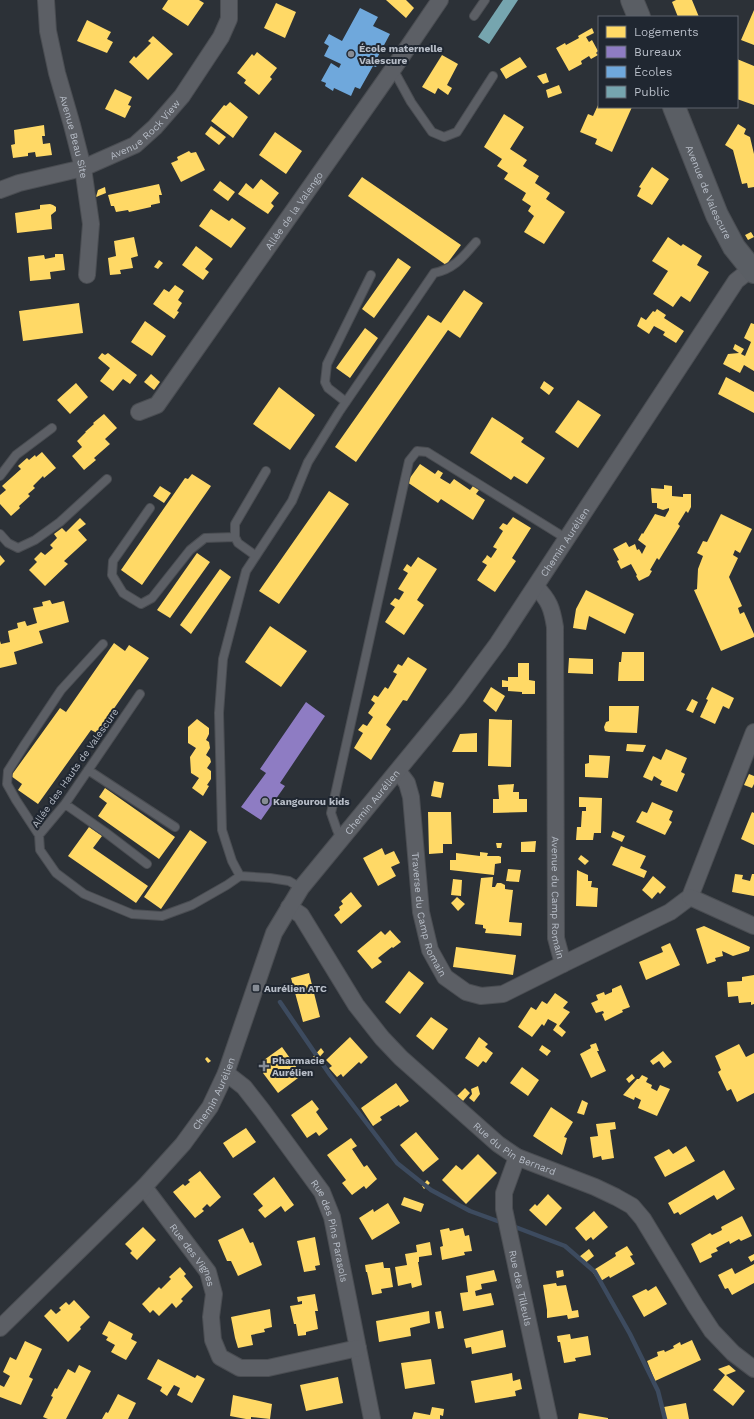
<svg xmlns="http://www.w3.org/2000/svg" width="754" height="1419" viewBox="0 0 754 1419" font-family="'Work Sans',sans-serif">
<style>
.homes{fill:#ffd966}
.offices{fill:#8e7cc3}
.schools{fill:#6fa8dc}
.public{fill:#76a5af}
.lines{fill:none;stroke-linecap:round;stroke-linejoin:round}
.stream{stroke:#3d4b5f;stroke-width:4.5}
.service-casing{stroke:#4a4d52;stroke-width:10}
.minor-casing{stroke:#4a4d52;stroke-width:18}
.secondary-casing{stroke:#4a4d52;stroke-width:24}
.service{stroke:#5c5f65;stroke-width:8}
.minor{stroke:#5c5f65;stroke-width:16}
.secondary{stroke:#5a5e64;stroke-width:22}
.poi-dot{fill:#868c95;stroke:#202731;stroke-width:1.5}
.labels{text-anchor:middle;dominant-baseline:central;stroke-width:4;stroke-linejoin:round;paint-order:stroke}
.poi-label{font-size:10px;font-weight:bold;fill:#b7bdc7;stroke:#202731;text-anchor:start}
.street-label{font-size:10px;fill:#b7bdc7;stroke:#202731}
</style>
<rect width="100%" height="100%" fill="#2c3137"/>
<!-- homes -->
<path class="homes" d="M168,0H199L204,3L188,26L162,9Z
M386,0H406L414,8L406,18Z
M676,0H692L699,17H678L672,2Z
M276,3L296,12L285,38L264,28Z
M754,10V45L741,40Z
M87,20L111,32L107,39L113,42L107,53L77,41Z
M592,28L594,33L586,37L589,42L592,40L598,51L596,53L598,55L591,59L589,56L581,61L582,64L569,71L556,48L565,43L566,45L579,38L578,36Z
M153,36L173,54L148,80L129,62L134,56L136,58L151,43L148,41Z
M257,52L277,68L270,77L272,79L259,95L244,83L246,80L237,73L252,54L254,56Z
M442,55L458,64L447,85L452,88L448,95L438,88L435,94L422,87Z
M520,57L527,67L506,79L500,69Z
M737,59L754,66V105L737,99Z
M546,73L549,82L543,84L537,76Z
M559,85L562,93L548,98L546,90Z
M115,89L132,97L128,105L131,106L125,118L105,109Z
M230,102L248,117L233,138L211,121L224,105L226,106Z
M599,103V107H632L612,152L595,144L597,139L580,132L588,114L593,116Z
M504,114L524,127L510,149L527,160L523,166L539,176L535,183L550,193L546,199L565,212L544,244L524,232L534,216L528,211L531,206L522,200L526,193L504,179L508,173L497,166L502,159L484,147Z
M738,124L746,129L744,134L750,137L754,154V187L748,188L747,183L742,184L733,150L725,145Z
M44,125L45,136H42L43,144L50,143L52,155L36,157L35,152L28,153V156L13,158L11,145L15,144L14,130Z
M211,126L226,137L219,145L205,134Z
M275,132L302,151L286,174L259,155Z
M189,151L191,153L196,152L205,170L181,182L171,163L178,160L177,157Z
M652,167L669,179L652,205L637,196L641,188L639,187Z
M362,177L461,245L446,265L348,196Z
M261,179L279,193L271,203L274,206L268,214L238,194L246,183L253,189Z
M220,181L235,192L228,201L213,190Z
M159,184L162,195H159L160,203L151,205V207L129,212L128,210L116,212L114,206H111L108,195Z
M105,187L106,193L96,197L98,190Z
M50,204L53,205L56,207V211L51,215L52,229L17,233L15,213L40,209V205Z
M211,209L229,221L232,218L246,228L231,248L199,226Z
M751,232L754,237L748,240L745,235Z
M134,237L138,256L131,258L133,268L120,270L121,274L110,275L108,258L116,256L114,241Z
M668,237L681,246L683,244L702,256L697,265L709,272L690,302L681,296L673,307L653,294L668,271L652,261Z
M196,246L213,259L205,269L209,272L203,280L182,265Z
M55,254H63L65,270L50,272L51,279L30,281L28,257L44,255L45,259L55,257Z
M398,258L411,267L374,318L362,309Z
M159,260L163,263L158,269L154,267Z
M175,285L184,291L178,300L182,303L177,311L179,312L174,319L153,304L164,289L169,292Z
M464,290L483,303L460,338L448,330L356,462L335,447L428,315L441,323Z
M79,303L83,333L23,341L19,311Z
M657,309L666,315L664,318L684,331L676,343L663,335L665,332L654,326L649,334L637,326L641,317L646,320L653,311L655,312Z
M145,321L166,336L152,356L131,342Z
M751,323L754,324V371L744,365L740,373L723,364L728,354L739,353L733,349L735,344L744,349L741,354L745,356L751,342L744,338Z
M365,328L378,338L350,378L336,368Z
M102,353L105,355L108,353L137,375L130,384L123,379L113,391L100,381L110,368L98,358Z
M151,374L160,382L154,390L144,382Z
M726,377L754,392V413L718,394Z
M544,381L554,388L549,395L540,388Z
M76,383L88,397L70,414L57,400Z
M279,387L315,415L290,450L253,424Z
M578,400L601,415L578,448L555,432Z
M104,414L117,428L105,439L110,444L94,458L96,460L84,470L72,456L82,447L77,441L86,432H85L94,424L93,423Z
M492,417L524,438L521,442L545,458L527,484L514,476L511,480L470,453Z
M42,452L56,468L44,478L43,476L33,486L35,488L28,494L30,496L19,506L20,508L11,516L0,504V495L6,490L2,486L21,469L18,466L27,458L29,460L35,455L36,457Z
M420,464L435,474L438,470L443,473L440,478L450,484L454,479L470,490L473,486L479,490L476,494L485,500L473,520L441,499L438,503L407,482Z
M192,474L211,486L142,585L121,570L185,478L188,479Z
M664,485L672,486V496L683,497V494H691V507L688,513L686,511L678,524L680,526L659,560L657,558L650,570L652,571L649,576L639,581L636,576L637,575L631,564L621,569L617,561L619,560L613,549L626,542L629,547L635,544L637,550L639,549L642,554L646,546L638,540L642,533L643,534L655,514L665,517L669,510V508L663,510L657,508V503H652L651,488L664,489Z
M160,486L171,493L164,503L153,496Z
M329,491L349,504L279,604L259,591Z
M721,514L752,529L740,553L735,550L733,555L738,558L729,577L742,606L738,608L740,614L744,612L754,634V637L721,651L694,590L697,589L698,569L703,556L697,553L703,541L707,542Z
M513,517L531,528L512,558L516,561L495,592L477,580L487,565L482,562L486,557L487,555L491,558L497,549L493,547L503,531L499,528L503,523L507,525Z
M80,518L86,524L78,530L87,540L64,561L68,564L45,586L29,570L37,562L34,559L41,552L45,555L53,548L50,545L57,538L54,534L62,528L66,532Z
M197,553L210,562L170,618L157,610Z
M0,555L5,561L0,566Z
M418,557L437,569L417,600L424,605L404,635L385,622L395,607L390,604L395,598L399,600L404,592L398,589L408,573L403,570L407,564L411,567Z
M220,569L231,577L191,634L180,625Z
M586,590L634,614L625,634L589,616L586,630L573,628L576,609Z
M50,600L52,604L64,601L69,622L39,631L43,643L14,652L17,664L0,668V641L1,644L10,642L8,631L18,628L17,623L25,621L27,626L37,623L33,608L43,606L42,602Z
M270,626L307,651L281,687L245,662Z
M114,643L125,651L129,645L149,658L97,733L91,730L38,804L18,790L22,784L11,776L60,708L66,712Z
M622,652H644V681H618L619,662H621Z
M408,657L427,669L407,701L403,700L386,725L391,729L371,760L354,748L363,733L358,730L363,724L367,726L373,717L368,713L375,703L371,700L374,695L378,697L385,687L388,689L397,674L393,672L398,664L402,666Z
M569,658L593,659V674L568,673Z
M518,663H529V680L535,681V694H522V692L508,691V687H502V680L508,681V677H518Z
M491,687L505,696L496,712L483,701Z
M712,687L734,698L729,709L723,706L715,724L700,717L708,700L706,699Z
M692,699L698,702L693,713L686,710Z
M609,706H639L637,733L609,732L605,731L604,727L606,722L609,721Z
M197,719L209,728V734L206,740L209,742L210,748L206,755L210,758L211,762L207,768L211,771V779L207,785L209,786L203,796L192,788L199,778L191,773L190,757L196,748L188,743V727Z
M489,719L512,720L511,767L488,766Z
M477,733V752H452L460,734Z
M627,744L646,745L643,752L626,751Z
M666,749L687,758L681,772L685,774L677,792L660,785L662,781L654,776L652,781L643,777L653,756L661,760Z
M589,755L610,756L608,778L585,777V764L589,763Z
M749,774L754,776V784L752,788L744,785Z
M434,781L444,783L441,798L431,796Z
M514,784L513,792H519V799H527V812L493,813V799H499L498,785Z
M105,788L175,837L159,859L98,816L107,803L99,797Z
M579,797L602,798L601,833H594L593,840H576L577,827H581L582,811H586V807H579Z
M652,802L673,811L669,820L672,822L665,835L636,822L642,811L647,813Z
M428,812H451L452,844H443V853L429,854Z
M752,812L754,813V845L741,839Z
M89,827L102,836L93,848L148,886L136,903L68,856Z
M190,830L207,842L161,909L144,897Z
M613,831L625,836L622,842L611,837Z
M536,841L535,852H521V842Z
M496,843H502L501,848H497Z
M621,846L646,856L640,868L647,871L644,878L612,865Z
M382,848L385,855L394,851L400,863L391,867L396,876L378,886L363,858Z
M480,852L488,853L487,856H499L501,857V863L495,864L494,875L450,870V860H456V853L480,856Z
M581,855L589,861L585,865L578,859Z
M508,869L521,870L519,882L506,881Z
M577,870L588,875V881H592L591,887L598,888L597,907L576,906Z
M735,874L743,875L742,879L750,881L752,874H754V896L732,892Z
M653,876L666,887L660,894L658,892L652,899L642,890Z
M493,877L492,887H495L497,883H501L505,885V889L513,890L509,922L522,923L521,936L485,933L486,929L483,928V925L475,924L481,878Z
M453,879L462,880L461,896L451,895Z
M351,892L362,906L341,924L334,915L340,910L339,907L343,904L341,901Z
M457,897L465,904L458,911L451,903Z
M704,926L750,947L749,951L733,956L722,951L723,956L715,958L716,961L707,964L696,929Z
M390,930L401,942L393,948L392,947L378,958L382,962L372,969L357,951L381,931L385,935Z
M670,943L680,965L646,980L639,962L663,952L661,947Z
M456,947L516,955L513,975L453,967Z
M409,971L424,983L400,1014L385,1002Z
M309,973L320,1017L303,1022L291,978Z
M754,975V1004L751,1005V1002L739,1003L738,996L728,997L727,982L742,981V977Z
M621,985L630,1007L622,1010L623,1012L605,1021L602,1014L604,1013L603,1011L596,1013L591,1003L598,1000L596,995L604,992L605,995L612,992V989Z
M555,993L568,1002L563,1008L570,1012L559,1026L566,1032L562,1037L553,1030L557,1024L548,1019L544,1026L542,1024L532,1037L518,1027L531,1007L536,1010L542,1001L547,1004Z
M431,1017L448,1029L433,1050L416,1036Z
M350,1037L368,1057L361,1064L359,1062L343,1077L341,1074L337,1077L329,1068L332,1066L326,1060Z
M479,1037L488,1044L485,1047L493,1053L486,1063L483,1061L478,1067L465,1058Z
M596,1043L599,1051H597L606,1071L591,1078L580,1054L591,1048L590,1045Z
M739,1044L746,1057L754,1053V1093L737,1102L731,1089L727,1091L718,1072L721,1070L715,1056Z
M542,1045L551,1051L547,1056L539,1050Z
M282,1047L302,1075L278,1093L263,1073L264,1066V1060Z
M321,1048L324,1052L316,1061L313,1057Z
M663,1051L672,1062L664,1068L659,1061L653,1065L650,1061Z
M207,1057L211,1061L208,1063L205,1059Z
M522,1067L539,1080L528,1096L510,1083Z
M632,1074L635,1078L629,1083L626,1079Z
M642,1075L648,1078L646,1082L652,1085L651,1088L657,1091L660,1085L670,1089L657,1116L638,1108L641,1100L635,1097L634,1100L623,1095L637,1079H639Z
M396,1083L409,1101L400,1107L399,1105L380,1117L382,1120L373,1126L361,1108Z
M478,1086L480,1094L474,1102L469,1098L472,1094L471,1089Z
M465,1088L470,1093L463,1101L457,1096Z
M312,1100L319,1109L316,1112L328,1129L319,1136L316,1132L307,1138L291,1115Z
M582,1100L588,1103L584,1115L577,1113Z
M551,1107L573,1122L564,1137L567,1138L562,1155L533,1136Z
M615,1122L616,1129L610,1130L614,1158L602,1160L601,1156L593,1158L590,1137L598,1136L596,1124Z
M246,1128L256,1142L233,1158L223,1143Z
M416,1132L439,1159L423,1172L400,1145Z
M351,1138L357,1146L352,1149L364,1167L367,1165L377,1179L366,1189L364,1186L352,1195L342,1183L346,1180L327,1155Z
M686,1146L695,1161L665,1177L654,1157L669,1149L673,1154Z
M478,1154L497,1173L466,1204L442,1180L456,1165L462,1170Z
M724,1170L735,1189L717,1200L714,1195L680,1215L678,1212L674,1214L668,1203Z
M200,1171L221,1197L210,1207L207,1204L202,1209L204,1211L195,1218L173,1192L183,1184L185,1186L190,1182L188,1180Z
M274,1177L294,1205L285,1212L281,1206L265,1218L258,1210L263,1206L253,1194Z
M427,1180L430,1183L424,1189L422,1186Z
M548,1194L562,1208L546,1226L529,1210L535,1204L537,1206Z
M404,1197L424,1204L421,1212L401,1205Z
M388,1203L400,1223L372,1240L359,1218L373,1209L374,1212Z
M594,1211L608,1227L593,1240L591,1237L586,1241L575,1228Z
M742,1216L752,1236L741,1241L739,1239L730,1244L729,1241L716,1248L718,1251L711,1254L712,1257L700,1263L691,1244L710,1233L712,1235L722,1230L721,1227Z
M143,1227L156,1240L137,1260L130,1253L132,1251L125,1244Z
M243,1228L250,1243L253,1242L262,1265L238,1276L231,1261H227L218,1240Z
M449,1228L450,1231L463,1228L465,1236L469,1235L472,1251L464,1252L465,1255L442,1260L440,1247L443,1246L440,1230Z
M315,1237L320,1265L315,1266L316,1270L304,1272L297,1241Z
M430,1242L432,1255L419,1257V1262H418L422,1285L412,1288L411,1283L398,1286L395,1267L407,1265L405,1254L417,1252L416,1245Z
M627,1246L633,1255L630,1256L635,1264L610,1278L609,1276L599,1282L592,1271L616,1256L615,1253Z
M589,1249L594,1256L584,1264L579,1257Z
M754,1254V1260L751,1262L748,1257Z
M383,1262L384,1268H390L393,1287L381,1289L382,1293L372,1295L367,1272H366L365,1265Z
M754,1264V1283L732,1295L728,1288L725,1289L718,1275L732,1268L735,1274Z
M180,1267L186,1274L184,1276L193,1287L181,1299L183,1301L176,1308L172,1303L159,1316L153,1310L150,1313L142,1304L159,1287L161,1289L171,1279L169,1277Z
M494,1270L497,1281L481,1284L482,1289L475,1291L476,1296L491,1293L494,1305L463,1311L460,1293L468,1292L466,1276Z
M563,1270L564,1276L557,1278L556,1271Z
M556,1283L557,1286L566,1285L572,1311L578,1310L579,1317L568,1319L567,1315L547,1318V1310L543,1285Z
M656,1286L667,1304L644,1317L632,1296L646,1289L648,1291Z
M315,1294L318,1311H315L318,1329L306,1332V1335L298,1336L296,1324H294L290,1306L302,1304V1301L298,1302L297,1297Z
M74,1300L90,1317L80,1327L81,1329L68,1342L44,1316L51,1309L56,1314L61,1310L59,1308L66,1302L69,1305Z
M270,1309L272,1327L264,1329L265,1332L251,1335L253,1345L238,1348L235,1338L231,1317Z
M429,1311L430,1323L410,1328L411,1336L379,1342L376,1321Z
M441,1311L444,1328L438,1329L435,1312Z
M109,1321L133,1334L131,1339L137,1342L126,1360L111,1352L115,1345L106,1340L108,1337L102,1334Z
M503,1330L506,1347L472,1354L471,1347L466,1348L464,1339Z
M570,1334L571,1339L588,1336L591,1355L575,1358L576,1361L564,1363L560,1342H558L557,1336Z
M692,1340L701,1360L655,1381L647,1361L658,1356L657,1352L664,1350L665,1352L674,1348L673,1346L680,1342L681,1345Z
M25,1341L42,1349L29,1377L33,1379L21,1405L0,1397V1385L4,1387L10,1376L3,1372L10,1357L16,1360Z
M158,1359L195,1378L197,1375L205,1379L192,1403L177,1395L180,1388L174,1385L167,1396L160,1391L162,1387L147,1379Z
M431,1359L435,1384L405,1389L401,1363Z
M79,1365L91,1371L66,1419H48L43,1417L53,1397L51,1396L55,1388L57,1389L68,1369L75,1373Z
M729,1365L736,1371L726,1375L745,1391L733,1406L713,1390L725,1375L718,1369Z
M512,1373L513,1381L520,1379L522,1389L515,1391L516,1396L475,1403L471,1381Z
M338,1377L343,1403L306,1411L300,1385Z
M118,1394L136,1403L128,1419H102L106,1412L108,1413Z
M233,1395L272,1404L270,1419L251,1417V1419H246L230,1416Z
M686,1403L689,1419H666L664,1407Z
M432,1407L444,1409L443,1416L440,1415V1419H412L414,1412L430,1415Z
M579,1413L608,1418V1419H578Z"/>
<!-- offices -->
<path class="offices" d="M306,702L325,716L280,783L285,786L261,820L241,807L266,773L260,769Z"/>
<!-- schools -->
<path class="schools" d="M360,8L378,17L373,26L390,34L376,60L379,62L376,67L373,66L360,89L355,87L351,96L334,88L333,91L325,86L326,83L321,81L331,63L339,68L341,64L324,56L329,46L324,43L329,34L342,41Z"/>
<!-- public -->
<path class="public" d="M503,0H518L489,44L478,37Z"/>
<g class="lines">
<!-- stream -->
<path class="stream" d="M280,1002L330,1075L397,1163L431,1190L470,1211L503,1223
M510,1225L565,1246L595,1272L630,1334L658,1391L665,1419"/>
<!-- service casing -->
<g class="service-casing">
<path id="service" d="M474,16L485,0
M393,69L411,102L432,132L444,137L457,132L493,76
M346,402L328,388L325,382L327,364L371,275
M0,476L16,455L52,428
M150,508L113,561L112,575L123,593L141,604L152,598L190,550L205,538L235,537
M0,534L8,543L18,548L35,540L60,522L107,479
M256,556L238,543L235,537V524L266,471
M140,694L65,804L39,835L40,850L56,873L84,894L132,914L162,916L192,905L227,885L240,876L270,878L289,881L301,888
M88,770L175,827
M65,804L105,832L147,864
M39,835L16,800L7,784L8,771L25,744L61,690L103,644
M341,839L337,830L331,813L409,461L417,451L427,452L567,539
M240,876L232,861L222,830L219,713L223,659L246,571L292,501L308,462L339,412L434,273C454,269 463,257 476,242"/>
</g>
<!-- minor casing -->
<g class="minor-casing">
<g id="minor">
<path id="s1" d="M46,0L48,31L57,73L72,125L83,168L91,224L87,275"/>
<path id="s2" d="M0,190L19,183L83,168L135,145L155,127L182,96L221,37L229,19V0"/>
<path id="s3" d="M139,412L157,405L393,69L440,0"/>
<path id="s4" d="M536,587C549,600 552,608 555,627L556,938L563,964L670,912L690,897L754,732"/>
<path id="s5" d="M398,771L407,783L411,797L421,912L430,950L445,977L466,992L481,996L503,994L563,964"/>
<path d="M690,897L754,926"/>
<path id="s6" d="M289,907L301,915L356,1005L382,1038L401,1058L498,1144L517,1157L595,1187L616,1197L632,1206L643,1219L695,1305L712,1331L733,1353L754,1369"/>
<path id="s7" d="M226,1073L244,1087L262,1110L322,1192L332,1217L372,1419"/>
<path id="s8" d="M517,1157L504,1193V1209L549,1419"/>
<path id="s9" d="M144,1187L208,1272L214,1294L211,1317L213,1340L220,1357L240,1368H268L358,1348"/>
<path id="s10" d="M0,1328L144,1187L183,1144L210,1107L226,1073L274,933L301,888L458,697L498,643L736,281L751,269"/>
</g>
</g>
<!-- secondary casing -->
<g class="secondary-casing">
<g id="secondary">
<path d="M632,0L639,17"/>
<path id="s11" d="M674,107L717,215L734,247L754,272"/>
</g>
</g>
<!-- service -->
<use href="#service" class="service"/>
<!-- minor -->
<use href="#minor" class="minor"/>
<!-- secondary -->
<use href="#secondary" class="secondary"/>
</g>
<!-- markers -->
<g class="poi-dot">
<circle cx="351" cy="54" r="4"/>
<circle cx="265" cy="801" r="4"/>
<rect x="252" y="984" width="8" height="8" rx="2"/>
<path d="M262 1060h4v4h4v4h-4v4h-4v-4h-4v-4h4z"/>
</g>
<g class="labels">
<!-- poi labels -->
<g class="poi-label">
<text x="359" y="48">École maternelle<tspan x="359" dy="12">Valescure</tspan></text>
<text x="273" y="801">Kangourou kids</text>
<text x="264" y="988">Aurélien ATC</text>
<text x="272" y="1060">Pharmacie<tspan x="272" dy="12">Aurélien</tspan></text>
</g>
<!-- street labels -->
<g class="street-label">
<text stroke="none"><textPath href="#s2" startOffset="160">Avenue Rock View</textPath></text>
<text stroke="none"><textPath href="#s1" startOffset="140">Avenue Beau Site</textPath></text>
<text stroke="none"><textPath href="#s11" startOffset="92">Avenue de Valescure</textPath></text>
<text stroke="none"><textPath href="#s3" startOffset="257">Allée de la Valengo</textPath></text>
<text stroke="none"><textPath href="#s10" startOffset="979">Chemin Aurélien</textPath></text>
<text transform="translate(75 768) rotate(-55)">Allée des Hauts de Valescure</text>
<text stroke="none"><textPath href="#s10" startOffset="655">Chemin Aurélien</textPath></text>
<text stroke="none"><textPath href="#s4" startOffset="316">Avenue du Camp Romain</textPath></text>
<text stroke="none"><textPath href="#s5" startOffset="149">Traverse du Camp Romain</textPath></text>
<text stroke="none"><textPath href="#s10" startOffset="319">Chemin Aurélien</textPath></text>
<text stroke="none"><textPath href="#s6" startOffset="336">Rue du Pin Bernard</textPath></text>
<text stroke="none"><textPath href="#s7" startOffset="193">Rue des Pins Parasols</textPath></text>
<text stroke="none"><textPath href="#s9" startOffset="84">Rue des Vignes</textPath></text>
<text stroke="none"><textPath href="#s8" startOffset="135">Rue des Tilleuls</textPath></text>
</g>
</g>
<!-- legend -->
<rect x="598" y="16" width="140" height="92" fill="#202731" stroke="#5c636d"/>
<rect x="606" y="26" width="20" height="12" fill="#ffd966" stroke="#5c636d"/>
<text x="634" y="36" font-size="12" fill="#b7bdc7">Logements</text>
<rect x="606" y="46" width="20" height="12" fill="#8e7cc3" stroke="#5c636d"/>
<text x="634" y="56" font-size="12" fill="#b7bdc7">Bureaux</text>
<rect x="606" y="66" width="20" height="12" fill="#6fa8dc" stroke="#5c636d"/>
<text x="634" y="76" font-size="12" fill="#b7bdc7">Écoles</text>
<rect x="606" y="86" width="20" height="12" fill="#76a5af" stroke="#5c636d"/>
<text x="634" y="96" font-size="12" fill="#b7bdc7">Public</text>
</svg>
